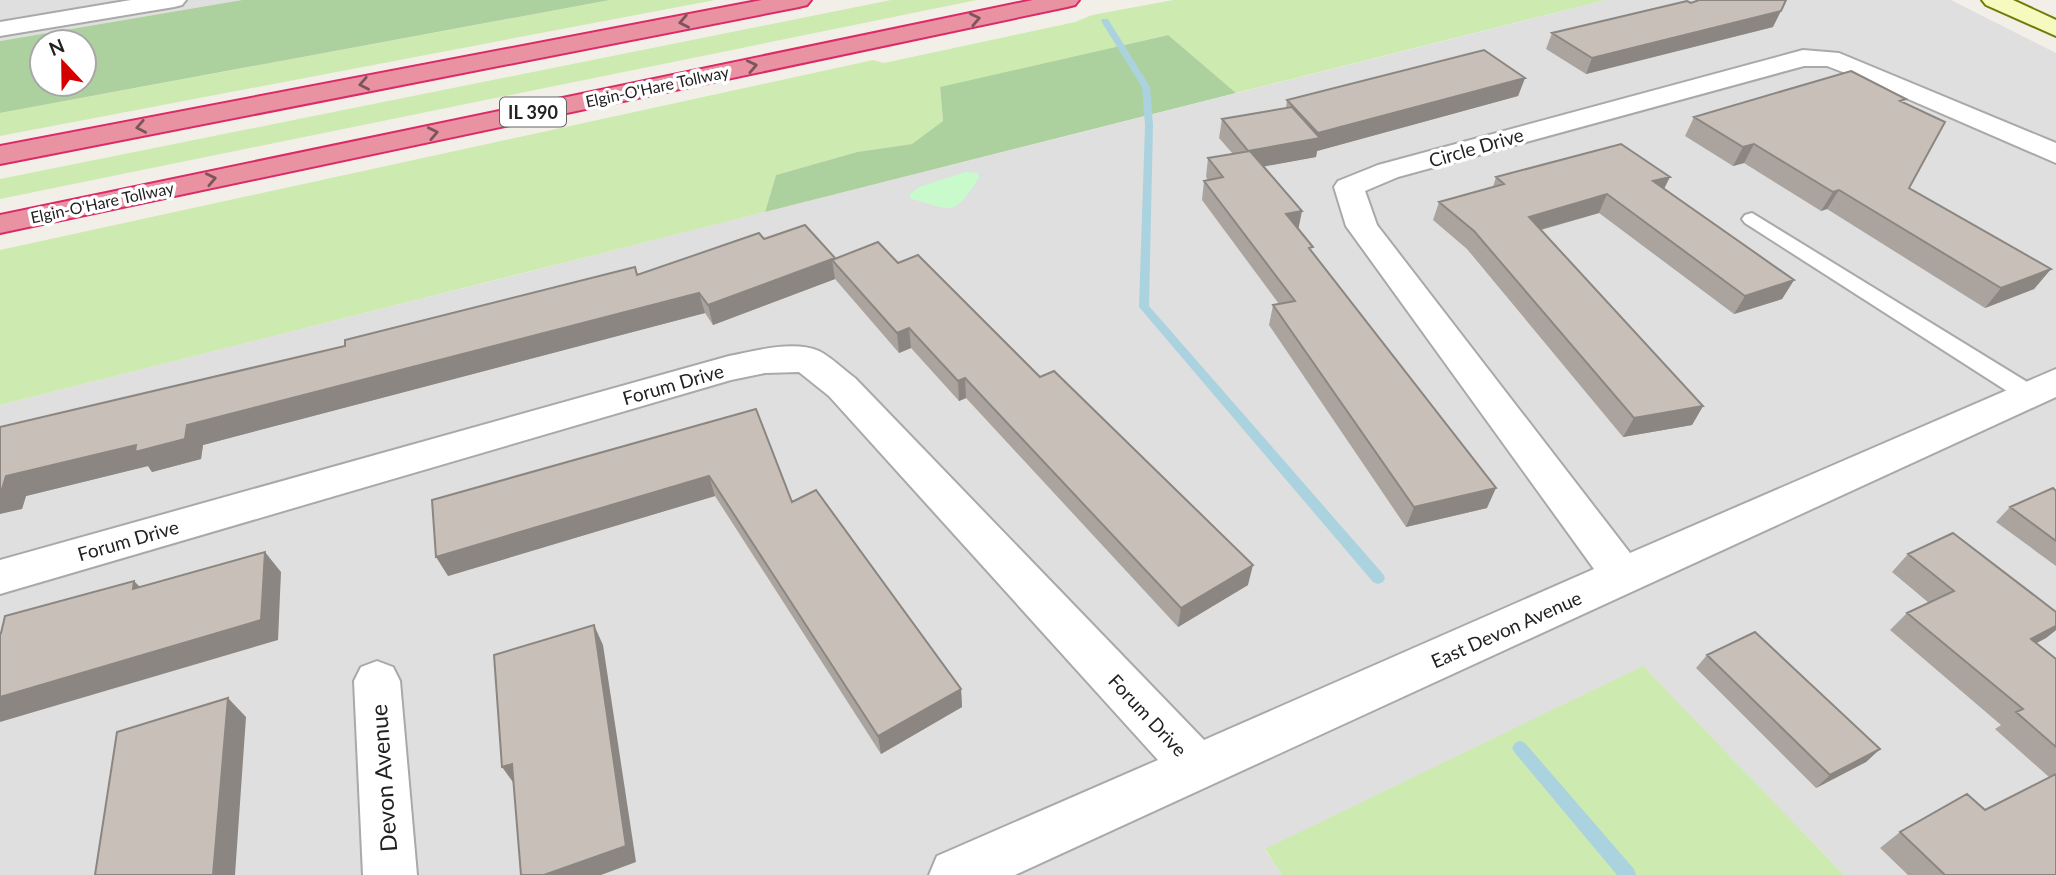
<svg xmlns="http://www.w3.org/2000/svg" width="2056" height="875" viewBox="0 0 2056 875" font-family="Lato,sans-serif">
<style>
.residential{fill:#e0dfdf}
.grass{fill:#cdebb0}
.forest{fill:#add19e;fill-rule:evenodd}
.park{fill:#c8facc}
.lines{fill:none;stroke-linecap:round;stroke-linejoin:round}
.stream{fill:#aad3df;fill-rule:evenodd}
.lane-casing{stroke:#a9a9a9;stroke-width:4}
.street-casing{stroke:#a9a9a9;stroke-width:4}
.secondary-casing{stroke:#707d05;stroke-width:4}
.highway-casing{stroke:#dc2a67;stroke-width:4}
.lane{fill:#fff;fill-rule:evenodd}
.street{fill:#fff;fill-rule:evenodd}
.secondary{fill:#f7fabf;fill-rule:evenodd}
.highway{fill:#e892a2;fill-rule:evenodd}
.wall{fill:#aba49e}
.shaded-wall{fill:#8b8681}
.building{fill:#c7bfb8;stroke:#8b8681;stroke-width:2}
.oneway{stroke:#7b545c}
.labels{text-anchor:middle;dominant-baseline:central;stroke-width:7;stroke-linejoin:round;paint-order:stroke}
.far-street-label{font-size:16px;fill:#222;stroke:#fff}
.shield{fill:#fff;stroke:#646464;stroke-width:2}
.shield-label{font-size:18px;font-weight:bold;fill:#222}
.street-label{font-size:19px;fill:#222;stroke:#fff}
.near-street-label{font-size:23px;fill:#222;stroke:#fff}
</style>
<rect width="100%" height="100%" fill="#f2efe9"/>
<!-- residential -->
<path class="residential" d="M0,0H242L0,41Z
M1606,0H1951L2056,53V875H1844L1643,667L1265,850L1282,875H0V405Z"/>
<!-- grass -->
<path class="grass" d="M611,0H715L0,136V113Z
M891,0H977L0,199V179Z
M1173,0H1606L1236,93L1167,35L940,88L943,121L913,144L857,152L776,175L765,212L0,405V250L873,60L884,63L1075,22L1092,15Z
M1643,666L1844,875H1282L1265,849Z"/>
<!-- forest -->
<path class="forest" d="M242,0H610L0,113V41ZM42,42H84V84H42Z
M1168,35L1236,93L765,212L776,175L857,152L912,144L943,121L940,87Z"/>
<!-- park -->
<path class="park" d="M966,172L978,173L979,178C953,217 955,211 912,199L909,195L919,187Z"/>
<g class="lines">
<!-- stream -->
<path class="stream" d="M1102,19H1108L1150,87L1153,125L1149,306L1383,574L1385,578L1383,582L1378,584L1373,582L1139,307L1145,125L1142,87L1101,21Z
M1520,741L1525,743L1634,869L1636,875H1617L1515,753L1512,748L1515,743Z"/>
<!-- lane casing -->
<g class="lane-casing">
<path id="lane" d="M1752,213L2037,388L2041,394L2037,400H2021L1745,223L1742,219L1745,215Z"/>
</g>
<!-- street casing -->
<g class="street-casing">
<path id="street" d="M131,0H186L182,5L174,7L0,36V22Z
M1803,50L1839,53L2056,143V163L1869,82L1827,66H1804L1398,177L1365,191L1377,225L1630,553L2056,369V397L1015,875H929L937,856L1158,760L829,396L799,372L765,373L731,380L0,594V560L729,356C755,351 793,340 819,351C831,357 844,370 855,378L1204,740L1594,569L1346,226L1334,187L1338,181L1378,165Z
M377,661L393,667L400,681L417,875H363L354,681L361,667Z"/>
</g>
<!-- secondary casing -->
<g class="secondary-casing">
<path id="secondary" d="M1982,0H2013L2056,20V36L1986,5Z"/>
</g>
<!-- highway casing -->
<g class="highway-casing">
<path id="highway" d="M762,0H811L807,5L799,7L0,164V146Z
M1033,0H1079L1075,5L1067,7L0,233V215Z"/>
</g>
<!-- lane -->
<use href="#lane" class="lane"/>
<!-- street -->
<use href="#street" class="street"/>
<!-- secondary -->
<use href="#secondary" class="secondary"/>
<!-- highway -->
<use href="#highway" class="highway"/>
</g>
<!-- wall -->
<path class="wall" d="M1691,3L1773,27L1586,74L1546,49L1552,33Z
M1525,78L1518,96L1317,151L1316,157L1264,166L1312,252L1487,508L1406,527L1269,325L1273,305L1279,304L1202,200L1204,181L1208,180L1206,177L1208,158L1233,154L1219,138L1222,119L1286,108L1287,100Z
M1903,102L1909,188L2051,269L2034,289L1985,308L1827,209L1821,211L1744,163L1733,166L1685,136L1694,117Z
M1496,177L1664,189L1794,280L1782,299L1734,314L1599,213L1541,230L1703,406L1692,425L1623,437L1467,249L1433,220L1439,202L1493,187Z
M835,259L898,263L1040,377L1248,585L1178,627L966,398L959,401L911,348L899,353L835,279L713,325L705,313L203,445L201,459L152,472L148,466L26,496L22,509L0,427L345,346L637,275Z
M756,409L792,502L961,689L962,707L881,754L715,496L448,576Z
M2056,491V566L1996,522L2010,507Z
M1908,554L2056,612V630L2046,638L2036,643L2056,659V875H1908L1880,848L1900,832L1985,810L2049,777L1995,729L2001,725L1890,630L1907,613L1929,603L1892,572Z
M1707,655L1880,749L1866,762L1816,788L1696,668Z"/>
<!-- shaded-wall -->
<path class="shaded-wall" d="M1781,11L1773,27L1586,74L1592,58Z
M1525,78L1518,96L1317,151L1316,157L1245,170L1248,151L1317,138L1318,133Z
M1754,144L1744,163L1733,166L1743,147Z
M1670,177L1661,195L1653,181Z
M1839,190L1827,209L1821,211L1833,192Z
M1607,194L1599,213L1521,235L1529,217Z
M1302,211L1298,231L1286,214Z
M835,258L832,260L835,279L713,325L708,305Z
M2051,269L2034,289L1985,308L2001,288Z
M1794,280L1782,299L1734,314L1745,296Z
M699,293L705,313L203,445L201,459L152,472L148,466L26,496L22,509L0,514V489L6,476L187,425Z
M909,328L911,348L899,353L897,333Z
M965,378L966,398L959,401L958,381Z
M1703,406L1692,425L1623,437L1634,418Z
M709,476L715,496L448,576L436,557Z
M1496,488L1487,508L1406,527L1414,507Z
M265,552L281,572L278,640L0,722V697Z
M1253,565L1248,585L1178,627L1181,608Z
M134,581L153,600L133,589Z
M594,625L603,645L636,862L601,875H544Z
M2056,626V630L2046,638L2011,657L2031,639Z
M961,689L962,707L881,754L878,736Z
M228,698L246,717L235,875H213Z
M1880,749L1866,762L1816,788L1830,775Z
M512,764L515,785L502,767Z"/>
<!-- building -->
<path class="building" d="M1699,0H1786L1781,11L1592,58L1552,33L1687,1L1691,3Z
M1484,50L1525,78L1318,133L1287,100Z
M1851,71L1906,99L1900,101L1945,122L1909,188L2051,269L2001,288L1839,190L1833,192L1754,144L1743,147L1694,117Z
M1292,107L1320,138L1248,151L1222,119Z
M1621,144L1670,177L1653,181L1794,280L1745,296L1607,194L1529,217L1703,406L1634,418L1474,231L1439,202L1504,184L1496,177Z
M1250,151L1302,211L1286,214L1313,247L1309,248L1496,488L1414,507L1273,305L1295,301L1204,181L1223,177L1208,158Z
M805,225L835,258L708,305L699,293L187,425L185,439L135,452L136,445L6,476L2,489H0V427L345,346V340L635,267L637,275L759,233L764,239Z
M878,242L898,263L918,255L1040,377L1054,371L1253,565L1181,608L965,378L958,381L909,328L897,333L832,260Z
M756,409L792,502L816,490L961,689L878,736L709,476L436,557L432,500Z
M2053,488L2056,491V541L2010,507Z
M1953,533L2056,612V626L2031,639L2056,659V747L2016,712L2023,709L1907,613L1954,591L1908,554Z
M265,552L261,620L0,697V633H1L5,616L134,581L133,589Z
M594,625L626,846L544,875H521L512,764L502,767L494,655Z
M1755,632L1880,749L1830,775L1707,655Z
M228,698L213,875H95L117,732Z
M2056,774V875H1945L1900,832L1967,794L1985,810Z"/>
<!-- one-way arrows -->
<defs><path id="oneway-chevron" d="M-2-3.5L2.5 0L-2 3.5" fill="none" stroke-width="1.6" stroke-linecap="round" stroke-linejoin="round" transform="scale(1.75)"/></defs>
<g class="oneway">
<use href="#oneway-chevron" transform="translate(975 19) rotate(-12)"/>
<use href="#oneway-chevron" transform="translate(684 22) rotate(169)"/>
<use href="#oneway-chevron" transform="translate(752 66) rotate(-12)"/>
<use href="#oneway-chevron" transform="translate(364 84) rotate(169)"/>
<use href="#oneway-chevron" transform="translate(141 127) rotate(169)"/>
<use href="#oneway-chevron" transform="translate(433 133) rotate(-12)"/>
<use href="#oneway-chevron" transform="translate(211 179) rotate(-12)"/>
</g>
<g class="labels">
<!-- far-street labels -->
<g class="far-street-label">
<text transform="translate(657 86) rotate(-12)">Elgin-O'Hare Tollway</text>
<text transform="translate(102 202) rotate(-12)">Elgin-O'Hare Tollway</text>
</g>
<!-- shield labels -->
<rect class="shield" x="500" y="97.5" width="66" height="29" rx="5"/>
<g class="shield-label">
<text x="533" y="112">IL 390</text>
</g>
<!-- street labels -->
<g class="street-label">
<text transform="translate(1476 147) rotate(-16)">Circle Drive</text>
<text transform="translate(673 384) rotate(-16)">Forum Drive</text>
<text transform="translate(128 540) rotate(-16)">Forum Drive</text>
<text transform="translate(1506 629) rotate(-24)">East Devon Avenue</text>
<text transform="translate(1148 715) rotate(47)">Forum Drive</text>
</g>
<!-- near-street labels -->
<g class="near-street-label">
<text transform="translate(383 778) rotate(-94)">Devon Avenue</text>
</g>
</g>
<!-- north arrow -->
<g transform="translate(63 63) rotate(338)"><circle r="33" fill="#ffffff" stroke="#a7a7a7" stroke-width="2"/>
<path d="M0-5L12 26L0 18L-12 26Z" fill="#d40000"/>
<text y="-10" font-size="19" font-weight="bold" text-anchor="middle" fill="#222222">N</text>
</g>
</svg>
